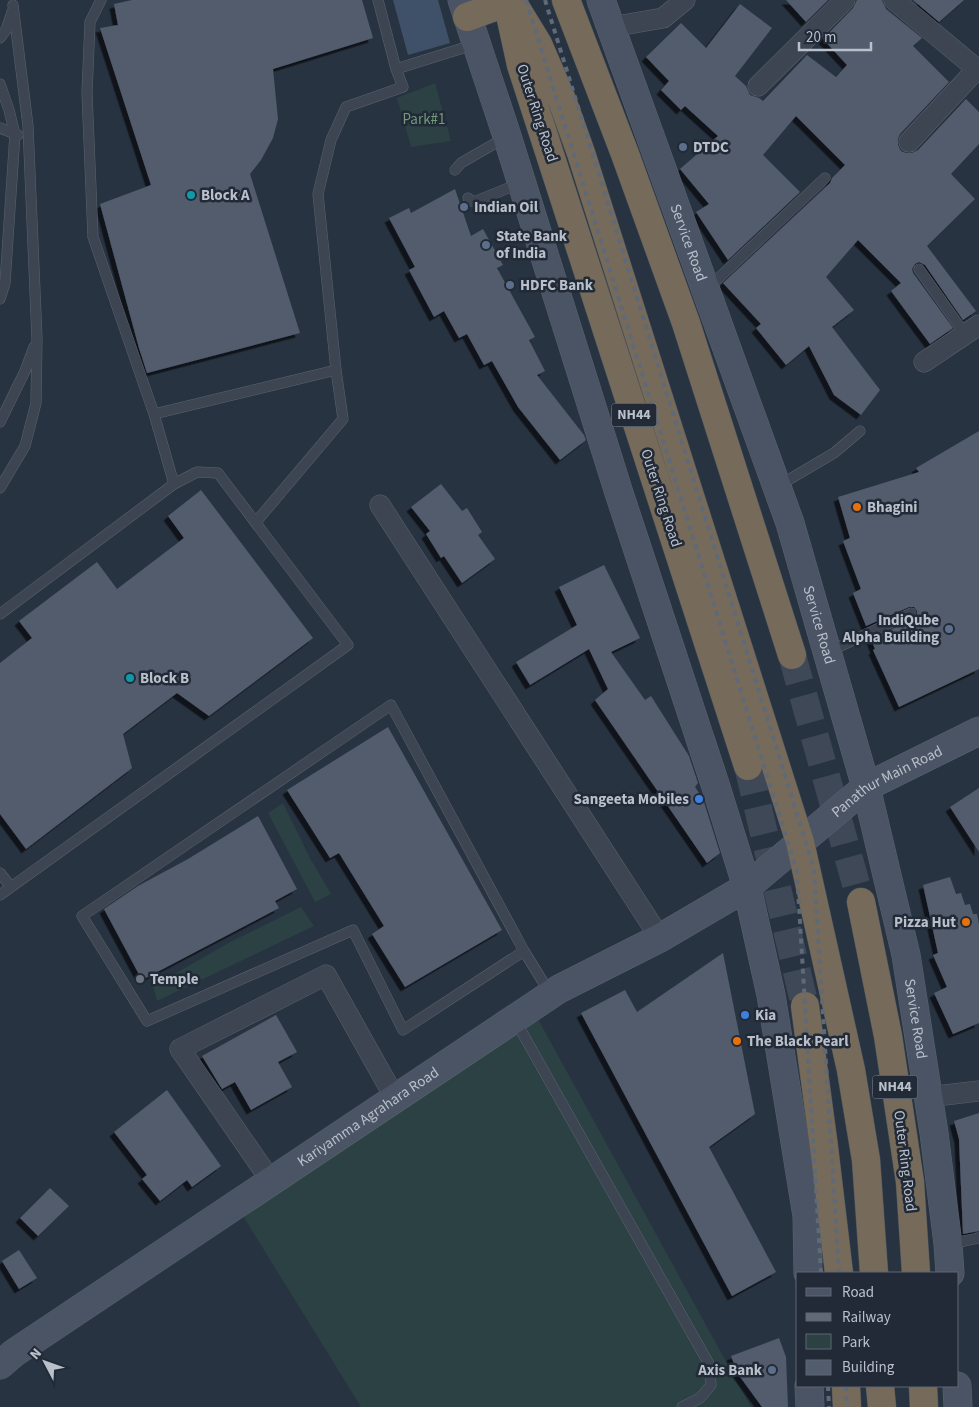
<svg xmlns="http://www.w3.org/2000/svg" width="979" height="1407" viewBox="0 0 979 1407" font-family="'Source Sans 3',sans-serif">
<style>
.green{fill:#2b4143}
.water{fill:#3f5169}
.building{fill:#525c6c;filter:url(#shadow)}
.lines{fill:none;stroke-linecap:round;stroke-linejoin:round}
.highway-tunnel{stroke:#3e4856;stroke-width:28;stroke-dasharray:28 14;stroke-linecap:butt}
.lane-casing{stroke:#5a636e;stroke-width:11}
.street-casing{stroke:#5a636e;stroke-width:21}
.secondary-casing{stroke:#5a636e;stroke-width:29}
.highway-casing{stroke:#47505b;stroke-width:29}
.lane{stroke:#3c4551;stroke-width:10}
.street{stroke:#3c4551;stroke-width:20}
.secondary{stroke:#4b5464;stroke-width:28}
.highway{stroke:#766b5a;stroke-width:28}
.rail{stroke:#5f6977;stroke-width:4;stroke-dasharray:5 5;stroke-linecap:butt}
.service-dot{fill:#5c6f8a;stroke:#212a36;stroke-width:2}
.culture-dot{fill:#0f9aa8;stroke:#212a36;stroke-width:2}
.food-dot{fill:#e8710a;stroke:#212a36;stroke-width:2}
.shop-dot{fill:#3f7fe0;stroke:#212a36;stroke-width:2}
.worship-dot{fill:#6b7280;stroke:#212a36;stroke-width:2}
.labels{text-anchor:middle;dominant-baseline:central;stroke-width:5;stroke-linejoin:round;paint-order:stroke}
.shield{fill:#212a36;stroke:#8b939e;stroke-width:1}
.shield-label{font-size:14px;font-weight:bold;fill:#b9c0cb}
.street-label{font-size:15px;fill:#b9c0cb;stroke:#212a36}
.park-label{font-size:15px;fill:#729a7b;stroke:#212a36}
.poi-label{font-size:15px;font-weight:bold;fill:#b9c0cb;stroke:#212a36;text-anchor:start}
</style>
<defs>
<filter id="shadow"><feDropShadow dx="-4.5" dy="4.5" stdDeviation="0" flood-color="#0009"/></filter>
</defs>
<rect width="100%" height="100%" fill="#283341"/>
<!-- green -->
<path class="green" d="M435,83L451,141L411,147L397,98Z
M283,803L310,858L331,894L315,902L268,813Z
M301,907L314,926L157,1001L153,986L232,941Z
M538,1019L751,1407H361L243,1216Z"/>
<!-- water -->
<path class="water" d="M393,0H438L450,43L408,55Z"/>
<!-- building -->
<path class="building" d="M132,0H362L373,38L273,69L278,119L273,138L261,160L250,174L300,333L147,373L139,348L100,204L151,185L100,28L118,25L114,4Z
M786,0H828L806,22Z
M857,0H882L886,9L922,38L913,46L949,82L900,134L898,139V145L901,151L906,153H912L918,150L966,99L979,112V144L951,174L975,199L927,246L976,311L963,320L925,265L919,262L915,264L912,269L913,273L953,328L930,344L891,291L901,283L858,240L826,277L854,310L832,327L880,390L861,415L834,395L809,346L786,365L756,328L761,324L723,283L830,183L832,178L845,165L796,116L763,155L800,192L728,260L696,212L709,204L680,169L718,136L685,106L681,110L661,90L669,81L646,57L681,23L706,48L740,4L772,28L735,76L746,86L750,95L759,98L763,101L807,55L836,77L847,65L823,39L853,8Z
M913,0H964L939,22Z
M455,189L471,236L483,229L503,265L497,268L535,337L529,340L545,371L537,375L584,435L586,440L560,460L518,407L492,361L484,365L467,334L459,338L444,311L434,317L409,270L415,267L389,218L409,208L411,213Z
M979,431V669L899,707L873,650L875,649L871,639L914,619L917,616V611L914,607H909L866,626L853,593L861,589L843,541L850,538L838,497L919,472L916,468Z
M441,484L462,511L467,508L482,532L478,535L495,559L462,583L444,556L441,558L426,534L430,531L411,507Z
M201,490L313,638L209,716L177,693L123,734L132,768L26,849L0,814V663L32,638L19,621L97,562L117,589L184,538L168,516Z
M604,565L640,638L611,652L645,700L651,696L689,756L698,783L695,787L703,799L720,853L707,863L595,700L608,689L589,649L530,685L516,662L577,625L559,587Z
M388,727L502,930L405,987L372,934L384,926L339,853L330,858L287,790Z
M979,788V852L950,807Z
M258,816L297,889L275,901L279,908L142,980L104,909L138,886L188,859Z
M950,877L956,894L961,893L965,905L970,904L973,914H977L979,924V1023L953,1034L934,993L947,987L933,955L938,953L923,885Z
M723,953L755,1114L709,1147L776,1272L732,1296L581,1013L625,990L637,1012Z
M276,1015L297,1052L278,1062L292,1087L251,1110L235,1082L222,1089L202,1056Z
M167,1090L221,1166L192,1187L187,1180L160,1201L142,1179L147,1175L114,1132Z
M979,1113V1231L963,1234L959,1139L954,1121Z
M50,1188L69,1206L38,1236L20,1218Z
M19,1250L37,1278L19,1289L2,1261Z
M779,1338L786,1357L788,1407H762L738,1374L731,1356Z"/>
<g class="lines">
<!-- highway-tunnel -->
<path class="highway-tunnel" d="M792,655L861,902
M748,766L805,1006"/>
<!-- lane casing -->
<g class="lane-casing">
<path id="lane" d="M101,0L90,22L87,93L93,237L154,414L174,484
M378,0L396,69
M0,38L6,30L12,12
M0,84L9,110L15,134L5,283L0,299
M0,128L18,135
M455,170L461,163L506,137
M468,198L471,201H476L521,183
M919,269L965,334
M707,289L825,178
M154,414L336,370
M0,422L25,371L34,347
M778,486L834,453L860,431
M0,488L25,446L36,403L37,339L28,126L13,5
M256,522L343,419L336,370L318,194L331,140L346,107L403,87L396,69L476,44
M0,614L174,484L197,472L218,473L348,645L0,895
M828,652L911,613
M391,705L524,951L403,1030L353,930L147,1021L82,916Z
M0,873L11,887
M524,951L551,995
M515,1020L709,1364L711,1385L700,1398L682,1407
M949,1244L979,1238"/>
</g>
<!-- street casing -->
<g class="street-casing">
<path id="street" d="M894,0L979,71
M611,27L663,18L685,0
M758,86L845,0
M909,142L977,69
M924,362L979,325
M380,505L660,938
M928,1097L979,1091
M271,1181L180,1049L326,975L395,1098"/>
</g>
<!-- secondary casing -->
<g class="secondary-casing">
<g id="secondary">
<path d="M462,0L507,136L619,493L716,787L747,887L771,995L807,1216L808,1273"/>
<path id="s1" d="M601,0L790,523L866,787L906,955L934,1133L948,1244L950,1273"/>
<path id="s2" d="M0,1365L14,1353L559,989L660,938L747,887L866,787L979,731"/>
<path d="M809,1386L810,1407"/>
<path d="M957,1386L958,1407"/>
</g>
</g>
<!-- highway casing -->
<g class="highway-casing">
<path id="highway" d="M511,0L538,44L562,100L581,153L800,842L851,1070L866,1160L874,1273
M566,0L625,154L686,323L792,655
M509,10L521,65L748,766
M467,17L508,2
M861,902L888,1036L910,1182L916,1273
M805,1006L824,1147L839,1273
M846,1386L847,1407
M880,1386L882,1407
M923,1386L924,1407"/>
</g>
<!-- lane -->
<use href="#lane" class="lane"/>
<!-- street -->
<use href="#street" class="street"/>
<!-- secondary -->
<use href="#secondary" class="secondary"/>
<!-- highway -->
<use href="#highway" class="highway"/>
<!-- rail -->
<path class="rail" d="M526,0L797,872L821,1273
M545,0L814,869L839,1273
M828,1386L829,1407
M846,1386L847,1407"/>
</g>
<!-- markers -->
<g class="service-dot">
<circle cx="683" cy="147" r="5"/>
<circle cx="464" cy="207" r="5"/>
<circle cx="486" cy="245" r="5"/>
<circle cx="510" cy="285" r="5"/>
<circle cx="949" cy="629" r="5"/>
<circle cx="772" cy="1370" r="5"/>
</g>
<g class="culture-dot">
<circle cx="191" cy="195" r="5"/>
<circle cx="130" cy="678" r="5"/>
</g>
<g class="food-dot">
<circle cx="857" cy="507" r="5"/>
<circle cx="966" cy="922" r="5"/>
<circle cx="737" cy="1041" r="5"/>
</g>
<g class="shop-dot">
<circle cx="699" cy="799" r="5"/>
<circle cx="745" cy="1015" r="5"/>
</g>
<circle class="worship-dot" cx="140" cy="979" r="5"/>
<g class="labels">
<!-- shield labels -->
<g class="shield">
<rect x="611.5" y="403.5" width="45" height="23" rx="4"/>
<rect x="872.5" y="1075.5" width="45" height="23" rx="4"/>
</g>
<g class="shield-label">
<text x="634" y="415">NH44</text>
<text x="895" y="1087">NH44</text>
</g>
<!-- street labels -->
<g class="street-label">
<text transform="translate(537 113) rotate(72)">Outer Ring Road</text>
<text stroke="none"><textPath href="#s1" startOffset="258">Service Road</textPath></text>
<text transform="translate(661 498) rotate(72)">Outer Ring Road</text>
<text stroke="none"><textPath href="#s1" startOffset="662">Service Road</textPath></text>
<text stroke="none"><textPath href="#s2" startOffset="1064">Panathur Main Road</textPath></text>
<text stroke="none"><textPath href="#s1" startOffset="1068">Service Road</textPath></text>
<text stroke="none"><textPath href="#s2" startOffset="444">Kariyamma Agrahara Road</textPath></text>
<text transform="translate(905 1161) rotate(83)">Outer Ring Road</text>
</g>
<!-- park labels -->
<g class="park-label">
<text x="424" y="119">Park#1</text>
</g>
<!-- poi labels -->
<g class="poi-label">
<text x="693" y="147">DTDC</text>
<text x="201" y="195">Block A</text>
<text x="474" y="207">Indian Oil</text>
<text x="496" y="236">State Bank<tspan x="496" dy="17">of India</tspan></text>
<text x="520" y="285">HDFC Bank</text>
<text x="867" y="507">Bhagini</text>
<text x="939" y="620" text-anchor="end">IndiQube<tspan x="939" dy="17">Alpha Building</tspan></text>
<text x="140" y="678">Block B</text>
<text x="689" y="799" text-anchor="end">Sangeeta Mobiles</text>
<text x="956" y="922" text-anchor="end">Pizza Hut</text>
<text x="150" y="979">Temple</text>
<text x="755" y="1015">Kia</text>
<text x="747" y="1041">The Black Pearl</text>
<text x="762" y="1370" text-anchor="end">Axis Bank</text>
</g>
</g>
<!-- legend -->
<rect x="796" y="1272" width="162" height="115" fill="#212a36" stroke="#5e6672"/>
<rect x="806" y="1288" width="25" height="8" fill="#4b5464" stroke="#5e6672"/>
<text x="842" y="1297" font-size="15" fill="#b9c0cb">Road</text>
<rect x="806" y="1313" width="25" height="8" fill="#5f6977" stroke="#5e6672"/>
<text x="842" y="1322" font-size="15" fill="#b9c0cb">Railway</text>
<rect x="806" y="1334" width="25" height="15" fill="#2b4143" stroke="#5e6672"/>
<text x="842" y="1347" font-size="15" fill="#b9c0cb">Park</text>
<rect x="806" y="1360" width="25" height="15" fill="#525c6c" stroke="#5e6672"/>
<text x="842" y="1372" font-size="15" fill="#b9c0cb">Building</text>
<!-- north arrow -->
<g transform="translate(45 1362) rotate(311)" stroke="#212a36" stroke-width="4" paint-order="stroke">
<path d="M0-4L9 19L0 12L-9 19Z" fill="#b9c0cb"/>
<text y="-8" font-size="14" font-weight="bold" text-anchor="middle" fill="#b9c0cb">N</text>
</g>
<!-- scale -->
<path d="M799 42v8h72v-8" fill="none" stroke="#b9c0cb" stroke-width="2.5"/>
<text x="806" y="42" font-size="15" fill="#b9c0cb" stroke="#212a36" stroke-width="4" paint-order="stroke">20 m</text>
</svg>
